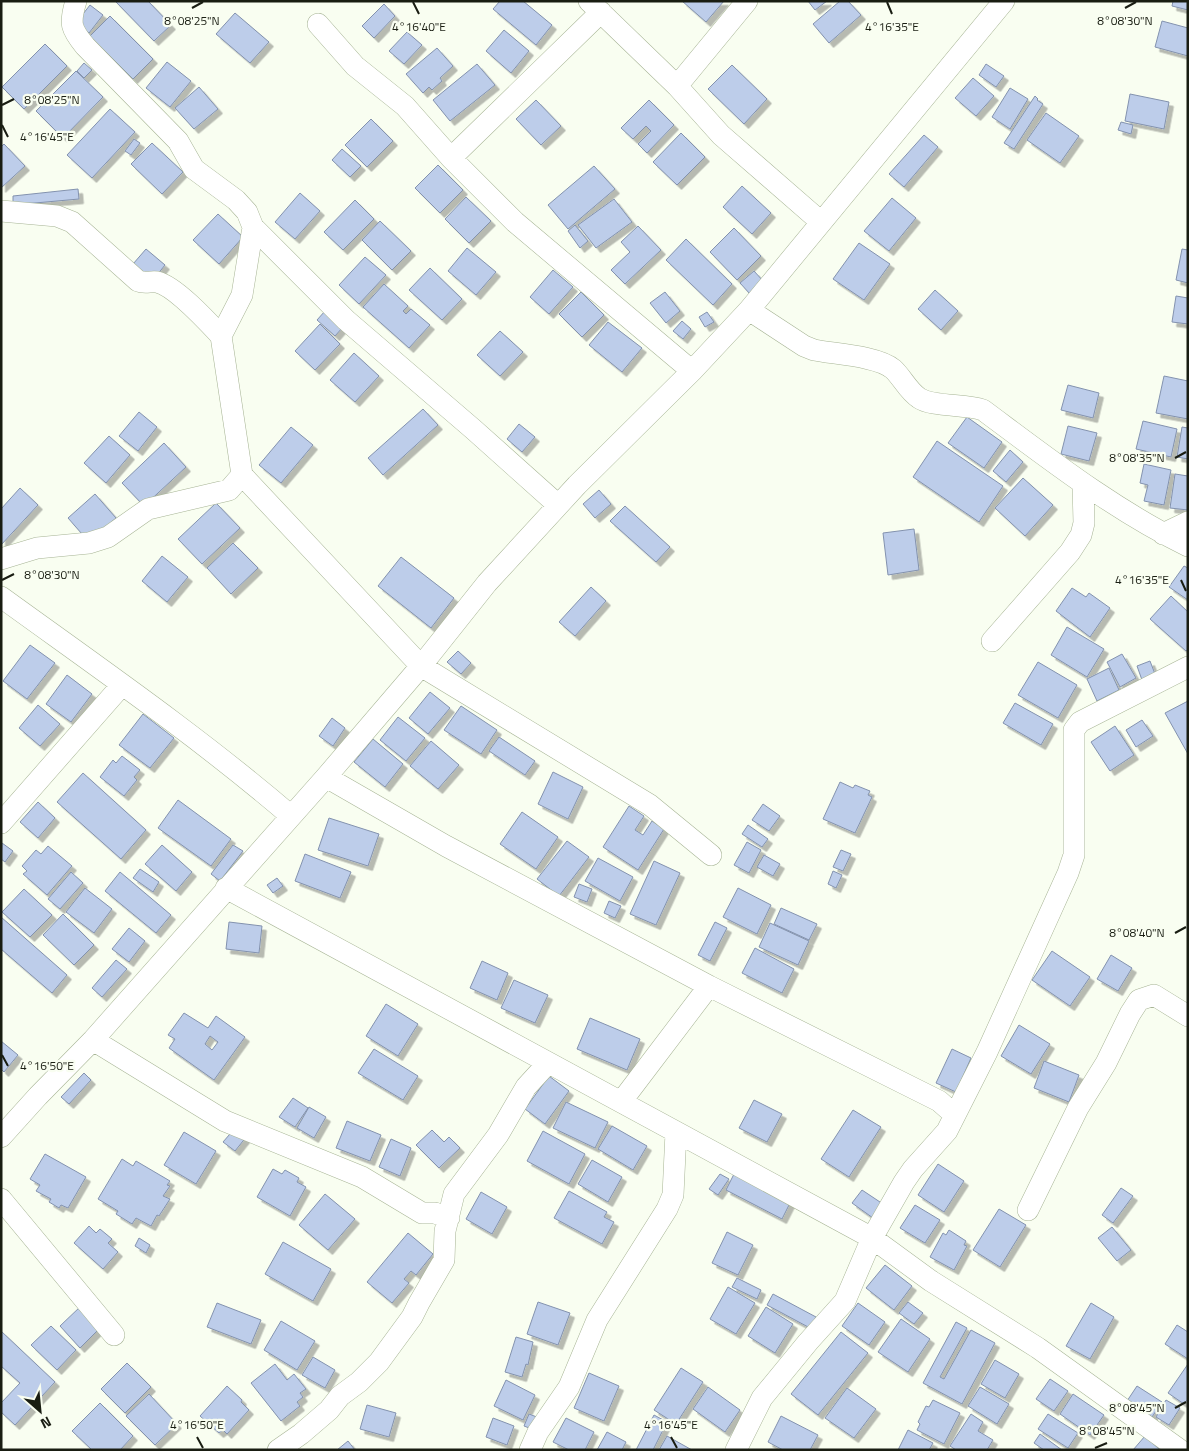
<svg xmlns="http://www.w3.org/2000/svg" width="1189" height="1451" viewBox="0 0 1189 1451" font-family="'Titillium Web',sans-serif">
<style>
.building{fill:#bdcdea;stroke:#8392ae;fill-rule:evenodd;filter:url(#shadow)}
.lines{fill:none;stroke-linecap:round;stroke-linejoin:round}
.minor-casing{stroke:#a7b495;stroke-width:22}
.minor{stroke:#fff;stroke-width:21}
.ticks{fill:none;stroke:#191d12;stroke-width:2}
.ticks-label{font-size:12px;text-anchor:middle;fill:#191d12;stroke:#f9fef1;stroke-width:4.5;stroke-linejoin:round;paint-order:stroke}
</style>
<defs>
<filter id="shadow"><feDropShadow dx="4.5" dy="4.5" stdDeviation="0" flood-color="#0004"/></filter>
</defs>
<rect width="100%" height="100%" fill="#f9fef1"/>
<!-- building -->
<path class="building" d="M115,1H148L171,25L154,41Z
M500,1H523L552,25L536,45L493,9Z
M682,1H724L706,22Z
M808,1H827L815,10Z
M840,1H848L861,15L829,43L813,24Z
M1173,1H1188V10L1172,6Z
M384,4L395,16L374,38L362,26Z
M90,5L103,15L89,33L76,23Z
M235,13L269,42L250,63L216,34Z
M110,16L153,59L133,79L90,36Z
M1162,21L1188,28V56L1155,47Z
M504,30L529,51L511,73L486,51Z
M407,32L422,45L404,64L389,51Z
M45,44L67,66L24,109L2,87Z
M437,48L453,66L440,78L442,81L432,90L429,87L423,93L406,74Z
M167,62L191,81L170,107L146,88Z
M84,63L92,70L84,78L77,71Z
M477,64L495,85L450,121L433,100Z
M986,64L1004,76L996,87L979,75Z
M732,65L767,99L744,124L708,89Z
M76,71L103,97L63,138L36,111Z
M973,78L994,96L976,116L955,98Z
M199,87L218,109L194,129L175,108Z
M1010,88L1028,99L1010,129L992,117Z
M1130,94L1169,102L1164,129L1125,121Z
M1035,96L1038,99L1037,100L1043,104L1014,149L1004,143Z
M536,100L561,126L541,145L516,119Z
M649,100L674,125L647,153L638,144L651,131L646,126L633,139L621,128Z
M110,109L135,132L92,178L67,155Z
M1046,113L1079,136L1060,163L1027,140Z
M371,119L393,141L367,167L345,145Z
M1121,122L1133,125L1131,134L1118,130Z
M681,133L705,157L677,185L653,162Z
M924,135L938,147L904,187L889,174Z
M134,139L140,143L131,155L125,151Z
M152,143L183,172L162,194L131,164Z
M4,144L25,166L1,188V147Z
M342,149L361,166L350,177L332,160Z
M438,165L463,190L440,213L415,188Z
M594,166L615,189L568,229L548,205Z
M742,186L771,213L752,234L723,207Z
M78,189L79,199L13,205V196Z
M300,193L320,211L295,239L275,222Z
M466,197L491,221L469,243L445,219Z
M892,198L916,218L889,251L864,231Z
M614,199L632,222L596,248L578,225Z
M355,200L374,219L343,250L324,232Z
M218,214L243,237L219,264L193,240Z
M380,221L411,251L392,270L362,240Z
M575,225L588,241L580,248L568,231Z
M638,226L661,250L625,284L611,270L630,252L621,242Z
M734,228L761,256L737,280L710,252Z
M686,239L732,284L713,305L666,260Z
M859,243L890,264L864,300L833,279Z
M467,248L496,272L476,295L448,271Z
M146,249L165,265L153,280L133,264Z
M1182,249L1188,250V283L1176,280Z
M365,257L386,275L359,304L339,285Z
M430,268L462,299L442,320L409,290Z
M553,270L573,287L549,314L530,297Z
M754,271L764,282L750,294L740,283Z
M384,284L408,306L403,311L406,314L411,309L430,325L409,348L363,307Z
M935,290L958,311L941,330L918,309Z
M581,292L604,315L582,337L559,314Z
M665,292L680,311L666,323L650,303Z
M1176,296L1188,298V324L1172,322Z
M325,311L343,327L335,336L317,320Z
M707,312L714,322L705,327L699,317Z
M682,321L691,329L683,339L673,331Z
M608,322L642,348L622,372L589,345Z
M320,324L340,344L315,370L295,351Z
M500,331L523,352L500,376L477,355Z
M354,353L379,376L355,402L330,380Z
M1164,376L1188,381V419L1156,413Z
M1068,385L1099,393L1093,418L1061,410Z
M423,409L438,425L383,475L368,458Z
M139,412L157,427L138,451L119,436Z
M967,417L1002,442L984,468L948,443Z
M1143,421L1177,429L1171,457L1136,449Z
M519,424L535,437L522,452L507,439Z
M1068,426L1097,433L1089,461L1061,454Z
M291,427L313,445L281,483L259,465Z
M1182,427L1188,428V459L1177,457Z
M109,436L130,455L106,483L84,463Z
M937,441L1003,486L979,522L913,477Z
M164,443L186,467L144,506L122,483Z
M1010,450L1023,462L1006,482L993,471Z
M1144,464L1171,470L1164,505L1144,501L1148,485L1140,483Z
M1175,474L1188,476V510L1170,508Z
M1023,478L1053,505L1025,536L995,508Z
M20,488L38,505L1,545V509Z
M599,490L611,504L595,518L583,504Z
M95,494L116,518L89,542L68,518Z
M216,503L240,528L202,564L178,539Z
M625,506L670,547L656,562L610,521Z
M914,529L919,570L888,575L883,533Z
M233,543L258,568L231,594L207,568Z
M162,556L188,577L167,602L142,581Z
M401,557L454,598L431,628L378,586Z
M1184,566L1188,568V600L1169,587Z
M591,587L606,601L575,636L559,622Z
M1072,588L1086,597L1089,593L1110,608L1090,637L1056,611Z
M1171,596L1188,612V649L1186,651L1150,619Z
M1067,627L1104,649L1087,677L1051,655Z
M30,645L55,663L27,699L3,681Z
M458,651L471,663L461,674L447,662Z
M1122,654L1136,678L1120,687L1107,662Z
M1150,661L1155,674L1142,680L1137,666Z
M1038,662L1077,685L1058,718L1018,695Z
M1109,668L1119,690L1097,701L1087,679Z
M67,675L92,694L71,722L46,704Z
M430,692L450,708L428,734L409,718Z
M1188,701V754L1165,713Z
M1015,703L1053,724L1041,745L1003,723Z
M38,705L60,724L40,746L19,728Z
M461,706L497,730L481,754L444,730Z
M143,714L174,738L150,768L119,745Z
M398,717L425,738L406,761L380,740Z
M332,718L345,728L333,746L319,736Z
M1142,720L1153,736L1136,747L1126,730Z
M1115,726L1134,755L1110,771L1091,742Z
M499,737L535,761L525,775L489,751Z
M373,739L403,764L385,787L354,762Z
M431,741L459,765L438,789L410,766Z
M122,756L140,770L134,777L137,780L124,796L100,777L113,760L116,763Z
M553,772L583,787L568,819L538,804Z
M83,773L146,830L121,859L57,802Z
M840,782L853,788L855,785L870,791L868,795L872,797L855,833L823,819Z
M178,800L231,839L211,866L158,828Z
M38,802L55,818L38,838L20,822Z
M763,804L780,816L769,831L752,820Z
M629,806L644,816L635,830L643,835L652,821L664,829L638,870L603,847Z
M522,812L558,837L536,869L500,844Z
M329,818L379,834L368,866L318,850Z
M748,825L768,839L762,847L742,834Z
M567,841L589,857L559,896L537,879Z
M747,842L761,850L749,873L734,865Z
M2,843L13,851L5,862L1,859Z
M162,845L192,872L176,891L145,864Z
M233,845L243,851L220,881L211,874Z
M48,846L72,866L47,895L23,874L27,871L22,866L36,850L41,854Z
M841,850L851,854L843,871L833,867Z
M305,854L351,872L340,898L295,881Z
M764,855L780,864L773,876L757,867Z
M598,858L633,877L620,901L585,881Z
M654,861L680,873L656,925L630,914Z
M140,869L159,882L153,892L133,878Z
M833,871L842,875L836,888L828,884Z
M71,872L83,883L60,909L48,899Z
M120,872L171,915L156,933L105,891Z
M277,878L283,886L273,893L267,885Z
M579,884L592,889L587,902L574,897Z
M85,888L112,909L94,933L66,912Z
M738,888L771,905L757,934L723,917Z
M24,889L52,915L30,937L2,912Z
M609,901L621,906L615,918L604,913Z
M781,908L817,924L809,940L774,924Z
M63,914L94,945L74,965L43,935Z
M1,917L67,975L52,993L1,949Z
M229,922L262,926L259,953L226,949Z
M715,922L727,928L710,961L698,955Z
M770,923L809,941L798,965L759,947Z
M129,928L145,941L129,962L112,949Z
M755,948L794,969L782,993L742,973Z
M1052,951L1090,977L1070,1006L1032,980Z
M1111,955L1132,968L1118,991L1097,979Z
M116,960L127,969L102,997L92,988Z
M482,961L508,973L497,1000L470,988Z
M514,980L548,995L535,1023L501,1008Z
M386,1004L418,1024L398,1056L366,1036Z
M184,1013L208,1028L216,1016L245,1037L214,1080L169,1048L175,1039L168,1035ZM210,1036L218,1042L212,1050L205,1044Z
M590,1018L640,1039L627,1070L577,1049Z
M1019,1025L1050,1044L1031,1074L1001,1056Z
M1,1041L18,1055L4,1072L1,1069Z
M374,1049L418,1076L403,1100L358,1073Z
M952,1049L971,1058L956,1092L936,1083Z
M1044,1061L1079,1075L1069,1102L1034,1088Z
M84,1073L91,1080L69,1104L61,1097Z
M549,1076L569,1091L545,1124L525,1109Z
M293,1098L308,1108L295,1127L279,1117Z
M754,1100L782,1114L767,1142L739,1128Z
M566,1102L608,1122L595,1148L553,1128Z
M309,1107L326,1117L314,1138L297,1128Z
M853,1110L881,1127L849,1177L821,1159Z
M347,1121L381,1135L370,1161L336,1148Z
M612,1126L647,1146L633,1170L598,1149Z
M236,1127L247,1136L235,1151L223,1142Z
M432,1130L444,1142L449,1137L460,1148L439,1168L416,1145Z
M543,1131L585,1154L569,1184L527,1161Z
M184,1132L216,1151L196,1184L164,1165Z
M391,1139L411,1148L400,1176L379,1167Z
M45,1154L86,1177L68,1208L61,1205L59,1208L49,1202L51,1199L36,1191L40,1185L30,1179Z
M122,1159L133,1166L136,1161L170,1181L167,1185L170,1186L163,1196L170,1199L159,1216L157,1215L151,1226L136,1218L132,1224L116,1214L118,1211L98,1199Z
M592,1160L622,1177L608,1202L578,1184Z
M938,1164L964,1181L944,1212L918,1195Z
M273,1169L282,1174L285,1170L299,1178L297,1182L306,1187L290,1216L257,1197Z
M735,1172L791,1201L782,1219L726,1190Z
M720,1174L729,1179L718,1195L709,1189Z
M1121,1188L1133,1196L1113,1223L1102,1215Z
M862,1190L883,1204L873,1218L852,1203Z
M569,1191L607,1212L604,1217L614,1222L602,1244L554,1218Z
M481,1192L507,1207L492,1234L466,1219Z
M325,1194L355,1219L328,1250L299,1225Z
M915,1205L940,1220L925,1243L900,1228Z
M999,1209L1026,1225L1000,1267L973,1250Z
M89,1226L96,1233L100,1229L112,1239L108,1243L118,1252L103,1269L74,1243Z
M1112,1227L1131,1250L1117,1261L1098,1238Z
M949,1230L966,1241L964,1245L967,1246L954,1270L930,1257L943,1233L946,1235Z
M727,1232L753,1245L738,1275L712,1263Z
M408,1233L433,1254L416,1275L411,1271L404,1279L409,1283L392,1303L367,1282Z
M139,1238L150,1245L146,1253L135,1246Z
M283,1242L331,1269L313,1301L265,1274Z
M885,1265L912,1286L894,1310L866,1288Z
M737,1278L761,1290L757,1299L732,1287Z
M728,1287L755,1303L736,1334L710,1319Z
M773,1294L816,1317L810,1328L767,1305Z
M538,1302L570,1313L558,1345L527,1334Z
M908,1302L923,1313L914,1324L899,1313Z
M217,1303L261,1320L251,1344L207,1327Z
M858,1303L885,1322L869,1345L842,1326Z
M1091,1303L1114,1317L1090,1359L1066,1346Z
M81,1306L101,1327L80,1348L60,1326Z
M766,1307L793,1324L775,1353L748,1336Z
M901,1319L930,1339L908,1372L878,1352Z
M281,1321L315,1341L297,1370L264,1350Z
M956,1322L967,1328L940,1377L944,1379L971,1330L995,1343L962,1404L923,1383Z
M1177,1325L1188,1332V1359L1165,1344Z
M51,1326L76,1350L57,1370L31,1345Z
M1,1331L55,1382L15,1425L1,1412V1403L20,1383L1,1366Z
M841,1332L868,1353L818,1415L791,1394Z
M516,1337L533,1342L528,1365L526,1364L522,1377L505,1372Z
M313,1357L335,1370L325,1388L302,1375Z
M995,1360L1019,1374L1005,1398L981,1384Z
M127,1363L151,1387L125,1413L101,1389Z
M275,1364L287,1380L294,1374L306,1389L300,1393L303,1397L297,1402L300,1406L281,1421L251,1383Z
M1188,1364V1399L1184,1404L1168,1393Z
M681,1368L703,1382L676,1424L654,1410Z
M589,1373L619,1386L604,1421L574,1408Z
M1050,1379L1068,1391L1054,1411L1036,1399Z
M506,1380L535,1395L523,1420L494,1406Z
M227,1386L242,1400L241,1402L249,1410L227,1434L223,1430L219,1433L200,1416Z
M1137,1386L1162,1402L1152,1417L1127,1401Z
M708,1387L740,1410L725,1432L693,1409Z
M980,1387L1009,1404L997,1424L968,1406Z
M847,1388L876,1409L854,1438L825,1418Z
M149,1394L177,1424L155,1445L126,1416Z
M1073,1394L1104,1415L1090,1435L1060,1414Z
M933,1400L960,1413L944,1444L917,1430L920,1424L918,1422L926,1406L929,1407Z
M1166,1400L1180,1408L1169,1425L1156,1417Z
M100,1403L133,1436L120,1450H92L72,1431Z
M367,1405L396,1413L389,1437L360,1429Z
M529,1414L542,1419L537,1431L524,1426Z
M971,1414L983,1422L978,1431L993,1440L987,1450H956L950,1446Z
M1048,1414L1078,1433L1068,1448L1038,1429Z
M654,1415L667,1422L653,1450H636Z
M781,1416L818,1435L810,1450H783L768,1442Z
M493,1418L514,1426L507,1445L486,1437Z
M566,1418L594,1432L585,1450H569L553,1442Z
M908,1430L933,1443L929,1450H898Z
M607,1432L626,1442L622,1450H597Z
M1040,1434L1062,1450H1044L1034,1443Z
M667,1436L692,1450H659Z
M1145,1436L1160,1450H1133Z
M348,1441L355,1450H337Z"/>
<g class="lines">
<!-- minor casing -->
<g class="minor-casing">
<path id="minor" d="M76,1C69,24 71,29 85,46L178,141L194,169L236,200L247,212L253,227L242,295L221,336L242,475L421,666L650,805L711,855
M589,1L677,86L721,135L821,222
M318,24L355,66L405,106L451,158L515,222L692,371
M677,86L747,1
M451,158L601,12
M1,211L57,216L72,222L138,281C145,284 150,281 157,282C175,286 208,322 221,336
M253,227L346,320L473,429L558,505
M749,310L804,346L814,350C834,354 878,356 893,369C902,377 908,391 919,398C932,407 966,404 983,410C1049,459 1114,510 1188,546
M1163,534L1188,522
M1,559L37,548L89,543L108,537L148,509L229,490L242,475
M1,597C99,668 199,737 291,816
M992,641L1070,552L1081,535L1084,523L1083,485
M326,777L446,846L709,986L939,1101L955,1115
M1,823L122,685
M226,888L872,1238L931,1281L1038,1348L1180,1450
M93,1040L225,1121L362,1177L422,1213H435L449,1218
M621,1102L709,986
M1,1137L38,1096L93,1040L326,777L421,666L487,583L577,485L692,371L749,310L1004,1
M1,1199L114,1335
M1028,1210L1078,1108L1106,1063L1130,1014L1139,1000L1154,995L1188,1016
M278,1450L301,1434L329,1410L340,1396L359,1382L379,1362L412,1317L419,1303L444,1260L445,1231L454,1194L498,1135L526,1087L548,1063
M530,1450L538,1432L569,1387L597,1320L667,1209L673,1195L676,1132
M736,1450L762,1398L808,1342L845,1301L872,1238L904,1182L913,1169L947,1131L987,1052L1068,873L1074,855V730L1080,722L1188,667"/>
</g>
<!-- minor -->
<use href="#minor" class="minor"/>
</g>
<!-- ticks -->
<path class="ticks" d="M413,2L419,14M887,2L892,14M192,8L203,2M1125,8L1136,2M2,105L14,99M2,125L8,137M1175,458L1186,452M2,580L14,574M1181,580L1186,591M1175,933L1186,927M2,1055L8,1066M1175,1408L1186,1402M197,1437L203,1448M671,1437L677,1448M1095,1448L1107,1443"/>
<g class="ticks-label">
<text x="192" y="25">8°08'25"N</text>
<text x="1125" y="25">8°08'30"N</text>
<text x="419" y="31">4°16'40"E</text>
<text x="892" y="31">4°16'35"E</text>
<text x="52" y="104">8°08'25"N</text>
<text x="47" y="141">4°16'45"E</text>
<text x="1137" y="462">8°08'35"N</text>
<text x="52" y="579">8°08'30"N</text>
<text x="1142" y="584">4°16'35"E</text>
<text x="1137" y="937">8°08'40"N</text>
<text x="47" y="1070">4°16'50"E</text>
<text x="1137" y="1412">8°08'45"N</text>
<text x="197" y="1429">4°16'50"E</text>
<text x="671" y="1429">4°16'45"E</text>
<text x="1107" y="1435">8°08'45"N</text>
</g>
<!-- border -->
<rect width="1189" height="1451" fill="none" stroke="#191d12" stroke-width="5"/>
<!-- north arrow -->
<g transform="translate(40 1411) rotate(153)" stroke="#f9fef1" stroke-width="4" paint-order="stroke">
<path d="M0-4L9 19L0 12L-9 19Z" fill="#191d12"/>
<text y="-8" font-size="14" font-weight="bold" text-anchor="middle" fill="#191d12">N</text>
</g>
</svg>
